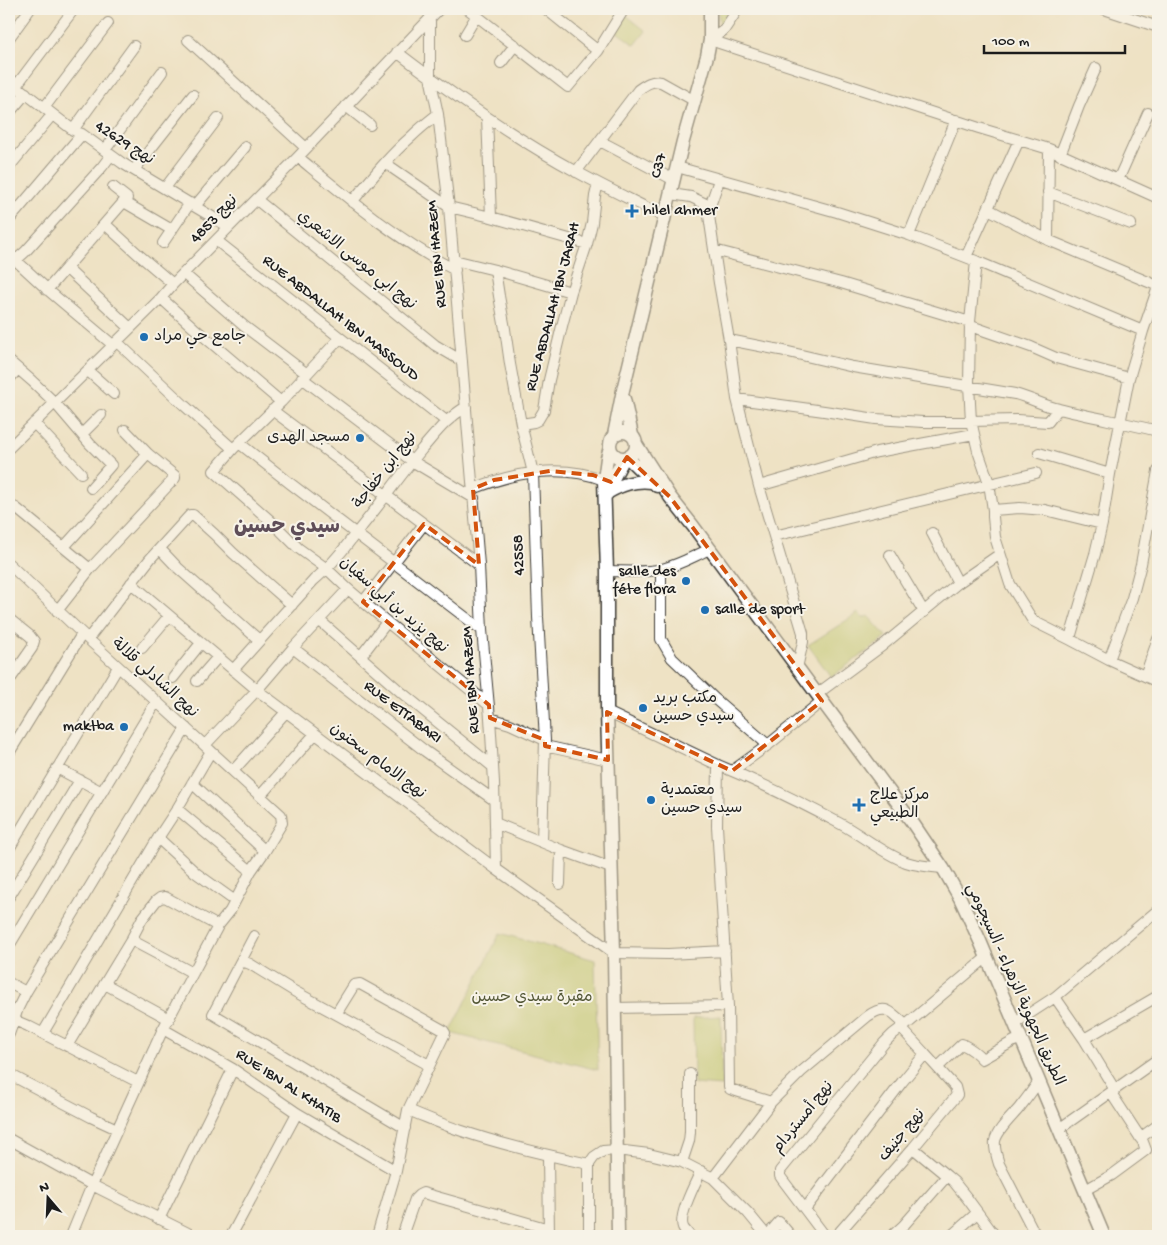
<svg xmlns="http://www.w3.org/2000/svg" width="1167" height="1245" viewBox="0 0 1167 1245" font-family="'Gochi Hand','Playpen Sans Arabic',sans-serif">
<style>
.green{fill:#b8c567;stroke:#6a7042}
.lines{fill:none;stroke-linecap:round;stroke-linejoin:round}
.minor-casing{stroke:#3c3a35;stroke-width:12}
.major-casing{stroke:#3c3a35;stroke-width:15}
.minor{stroke:#fff;stroke-width:10}
.major{stroke:#fff;stroke-width:12}
.marked{fill:none;stroke:#d4530e;stroke-width:4;stroke-dasharray:10 6;stroke-linejoin:round}
.poi-dot{fill:#1f6fb2;stroke:#f7f3e8;stroke-width:2}
.labels{text-anchor:middle;dominant-baseline:central;stroke-width:4;stroke-linejoin:round;paint-order:stroke}
.street-label{font-size:16px;fill:#1c1c1c;stroke:#f7f3e8}
.poi-label{font-size:16px;fill:#1c1c1c;stroke:#f7f3e8;text-anchor:start}
.park-label{font-size:16px;fill:#535736;stroke:#f7f3e8}
.district-label{font-size:21px;font-weight:bold;fill:#5f4e59;stroke:#f7f3e8}
</style>
<rect width="100%" height="100%" fill="#f7f3e8"/>
<filter id="ink" filterUnits="userSpaceOnUse"><feTurbulence type="fractalNoise" baseFrequency=".02" numOctaves="2"/><feDisplacementMap in="SourceGraphic" scale="10" xChannelSelector="R" yChannelSelector="G"/><feConvolveMatrix kernelMatrix="1 2 1 2 8 2 1 2 1" color-interpolation-filters="sRGB"/></filter>
<filter id="wash" filterUnits="userSpaceOnUse"><feTurbulence type="fractalNoise" baseFrequency=".0096" numOctaves="4" result="noise"/><feDisplacementMap in="SourceGraphic" scale="20" xChannelSelector="R" yChannelSelector="G"/><feGaussianBlur stdDeviation="1.12" result="paint"/><feColorMatrix in="noise" values="0 0 0 0 0 0 0 0 0 0 0 0 0 0 0 0 0 1.4 0 .05"/><feComposite in="paint" operator="in"/></filter>
<g filter="url(#wash)">
<rect width="100%" height="100%" fill="#eee2c4"/>
<!-- green -->
<path class="green" d="M718,9H730L720,26Z
M626,15L646,31L635,45L614,30Z
M858,613L863,618L868,616L887,637L831,677L808,645Z
M500,933L595,960L598,1070L450,1033Z
M721,1016L722,1086L694,1084L693,1018Z"/>
</g>
<g filter="url(#ink)">
<g class="lines">
<!-- minor casing -->
<g class="minor-casing">
<path id="minor" d="M468,9L568,87L598,51L624,9
M546,9L598,51
M1104,9L1158,27
M430,17V77L438,114L449,207L479,565L482,630L490,718L494,782L496,869
M465,35L477,15
M9,38L30,9
M188,40L306,148
M710,40L979,128L1049,149L1158,198
M710,40L724,30L738,9
M397,52C453,95 514,138 577,172C606,188 636,202 665,217
M501,63L515,45
M9,78L16,86L73,130L82,134L122,163L229,227
M16,86L74,9
M346,106L370,125
M44,108L108,23
M9,113L26,93
M487,117L491,217
M73,130L134,46
M600,141L674,180
M105,150L162,72
M1060,155L1079,106L1096,68
M298,157C348,198 397,240 455,270
M385,163L449,207L491,217L587,244
M9,167L52,115
M677,167L837,212L909,235L976,261L1143,331
M134,170L193,95
M576,172L638,90C645,85 651,80 661,82L695,101
M719,180L710,206L709,216L719,283L729,340L737,399L759,486L803,633V642L797,668
M1118,180L1148,113
M165,188L218,118
M1048,192L1131,224
M671,194L691,197L710,206
M257,200L435,345L462,361
M124,202L172,230
M352,202C371,179 389,156 411,137C419,129 429,121 438,114
M195,206L245,147
M988,209L1048,240L1158,286
M9,220L82,134
M105,224L139,255L173,284
M909,235L956,120
M1048,240L1049,149
M217,241L446,421
M163,243L190,203
M714,250L841,283L970,322
M9,254L49,291L113,345
M966,257L1019,140
M16,260L25,252L102,167L111,155
M454,260L495,270L571,292
M976,261L970,322L969,385L971,421L978,451L989,483L993,510V517L995,537L1010,584L1033,621L1071,640
M66,268L130,328
M495,270L499,296L505,329L510,364L521,424L533,473L538,617L545,740L542,842
M184,274L244,326L307,374
M1158,287L1143,331L1129,378L1110,474L1102,524L1095,554L1070,638L1071,640L1109,660L1158,682
M47,290L127,198L113,187
M161,298L194,328L281,402
M971,326L1031,347L1056,358L1129,378
M340,338L281,402L233,449L214,471L273,523L298,548L327,569L348,589L387,622L489,705
M729,340L780,350L853,367L1015,394C1031,398 1044,406 1059,409C1092,417 1125,423 1158,431
M117,342L185,406L233,449
M9,361L32,381L55,403L90,444L111,465L91,488
M88,371L114,394
M302,378L412,461L474,498
M9,379L18,369
M737,399L824,411L876,419L923,422L1017,420L1048,422L1058,409
M272,410L479,565
M34,423L81,473
M521,424L534,422L538,420L544,410L549,380L562,326L571,292L587,244L592,223L595,196L598,183
M82,434L101,415
M239,443L291,484L482,630
M9,448L161,298L173,284L298,157L439,9
M1039,453L1110,474
M759,486L877,452L974,434
M473,489C514,472 562,464 604,480
M993,510L1020,508L1045,510L1102,524
M9,512L14,507L16,508L90,569
M932,533L958,583
M774,536L1036,473
M64,547L148,454
M160,549L178,568L259,640
M890,555L924,612
M9,564L88,639L281,815L282,823L265,851L251,871L230,911L218,926L163,1029L92,1185L71,1236
M661,569V639L672,658L715,699L768,745
M607,571C625,571 645,573 662,569C679,565 694,556 710,549
M131,583L257,690L496,869L614,953L668,954L725,951
M363,602L424,524
M57,611L90,569L175,478V476L148,454L125,430
M9,619L30,636L34,641L32,648L9,681
M319,620L402,693L492,766
M88,639L150,559L190,515H193L214,534L233,553L292,605
M142,648L169,616
M293,648L425,751L494,800
M361,656L387,622
M1109,660L1132,598L1141,564L1158,471
M233,670L314,580C330,567 341,553 353,537C377,509 398,478 422,449C436,433 447,418 466,407
M1145,676L1158,639
M173,678L201,643
M197,681L218,657
M817,694L882,646L958,583L1000,554
M607,712L718,765L717,826L728,1006L729,1086L730,1089L771,1102
M490,718L510,724L545,740
M205,745L257,690L293,648L348,589
M545,746L608,760
M9,753L82,634
M718,765C759,782 800,802 839,823C860,834 884,854 906,862C918,866 931,867 943,868
M57,768L102,792
M233,771L286,712
M732,771L768,745L822,701
M192,783L265,851
M260,796L315,734
M177,809L251,871
M495,823L561,850L611,868
M158,838L196,873L235,901
M9,849L118,667
M560,884L561,850
M9,897L80,780
M254,936L213,1014L405,1128
M131,940L193,973
M9,946L156,702
M240,963L245,962L250,964L294,991L429,1065
M9,983L26,992
M105,984L169,1019
M1055,997L1084,1039L1115,1090
M614,1008L728,1006
M336,1014L354,985L360,984L443,1030L445,1033L408,1110L396,1171L377,1236
M14,1020L18,1008L26,992L186,728
M1015,1023L1055,997L1158,910
M163,1029L233,1069L297,1113L396,1171
M43,1033L158,838L177,809L211,751
M9,1034L14,1020L28,1026L138,1082
M1084,1039L1158,996
M67,1046L131,940L142,919L156,901L160,898L165,897L218,926
M938,1067L962,1044C970,1048 977,1053 982,1059L1014,1041L1022,1039
M9,1074L91,1117L117,1129
M408,1110C426,1117 443,1125 462,1131C503,1145 546,1155 589,1164
M1059,1129L1158,1059
M1140,1138L1158,1125
M9,1139L92,1185L194,1236
M548,1156L549,1235
M682,1162L689,1141L690,1132V1074
M589,1164L594,1157L603,1151L616,1150L649,1154L682,1162L713,1178L748,1213L767,1236L779,1222L791,1236
M589,1164V1236
M947,1176L954,1182L967,1198L995,1236
M713,1178L771,1102L801,1072L868,1016C888,1002 891,1014 906,1025L987,957
M1085,1190L1112,1175L1146,1150L1143,1142L1111,1093
M805,1209L902,1082L925,1054L901,1028L893,1034L884,1043L780,1171V1176L782,1179L825,1236
M159,1219L233,1069
M231,1236L297,1113
M402,1236L415,1199L419,1195L423,1193L549,1229
M690,1236C688,1233 684,1230 683,1227C678,1215 696,1182 701,1171
M836,1236L913,1148L957,1095L955,1087L925,1054
M892,1236L903,1226L947,1176L913,1148
M951,1236L977,1213
M1036,1236L999,1164C997,1157 994,1149 995,1141C997,1130 1013,1116 1020,1107C1027,1098 1033,1090 1039,1081"/>
</g>
<!-- major casing -->
<g class="major-casing">
<path id="major" d="M624,399L632,435
M610 445a13 13 0 1 1 26 0a13 13 0 1 1-26 0Z
M614,435L623,390L683,141L707,56L710,40V9
M636,444L670,497L693,526L822,701L912,822L943,868L960,898L980,941L1104,1236
M610,447L607,458L604,480L607,571V712L614,953L618,1236
M627,457L657,486
M607,493C622,484 635,480 652,482
M607,494L612,481L624,458"/>
</g>
<!-- minor -->
<use href="#minor" class="minor"/>
<!-- major -->
<use href="#major" class="major"/>
</g>
</g>
<!-- marked area -->
<path d="M0 0H1167V1245H0ZM627,457L670,497L822,701L732,771L607,712L608,760L545,746V740L490,718L489,705L363,602L424,524L479,565L473,489L494,480L550,471L593,475L611,482Z" fill="#eee2c4" fill-opacity=".55" fill-rule="evenodd"/>
<path class="marked" d="M627,457L670,497L822,701L732,771L607,712L608,760L545,746V740L490,718L489,705L363,602L424,524L479,565L473,489L494,480L550,471L593,475L611,482Z"/>
<!-- markers -->
<g class="poi-dot">
<path d="M629.5 203.5h5v5h5v5h-5v5h-5v-5h-5v-5h5z"/>
<circle cx="144" cy="337" r="5"/>
<circle cx="360" cy="438" r="5"/>
<circle cx="686" cy="581" r="5"/>
<circle cx="705" cy="610" r="5"/>
<circle cx="643" cy="708" r="5"/>
<circle cx="124" cy="727" r="5"/>
<circle cx="651" cy="800" r="5"/>
<path d="M856.5 797.5h5v5h5v5h-5v5h-5v-5h-5v-5h5z"/>
</g>
<g class="labels">
<!-- street labels -->
<g class="street-label">
<text transform="translate(124 144) rotate(33)">نهج 42629</text>
<text transform="translate(660 166) rotate(-76)">C37</text>
<text transform="translate(215 220) rotate(-46)">نهج 4853</text>
<text transform="translate(438 254) rotate(-95)">RUE IBN HAZEM</text>
<text transform="translate(356 261) rotate(39)">نهج ابي موسى الاشعري</text>
<text transform="translate(554 307) rotate(-75)">RUE ABDALLAH IBN JARAH</text>
<text transform="translate(340 319) rotate(38)">RUE ABDALLAH IBN MASSOUD</text>
<text transform="translate(386 471) rotate(-52)">نهج ابن خفاجة</text>
<text transform="translate(520 555) rotate(-92)">42558</text>
<text transform="translate(393 606) rotate(41)">نهج يزيد بن أبي سفيان</text>
<text transform="translate(154 679) rotate(42)">نهج الشادلي قلالة</text>
<text transform="translate(472 680) rotate(-94)">RUE IBN HAZEM</text>
<text transform="translate(402 713) rotate(37)">RUE ETTABARI</text>
<text transform="translate(377 762) rotate(37)">نهج الامام سحنون</text>
<text transform="translate(1014 985) rotate(66)">الطريق الجهوية الزهراء - السيجومي</text>
<text transform="translate(288 1087) rotate(33)">RUE IBN AL KHATIB</text>
<text transform="translate(804 1118) rotate(-51)">نهج أمستردام</text>
<text transform="translate(903 1136) rotate(-50)">نهج جنيف</text>
</g>
<!-- poi labels -->
<g class="poi-label">
<text x="643" y="211">hilel ahmer</text>
<text x="154" y="337">جامع حي مراد</text>
<text x="350" y="438" text-anchor="end">مسجد الهدى</text>
<text x="676" y="572" text-anchor="end">salle des<tspan x="676" dy="18">féte flora</tspan></text>
<text x="715" y="610">salle de sport</text>
<text x="653" y="699">مكتب بريد<tspan x="653" dy="18">سيدي حسين</tspan></text>
<text x="114" y="727" text-anchor="end">maktba</text>
<text x="661" y="791">معتمدية<tspan x="661" dy="18">سيدي حسين</tspan></text>
<text x="870" y="796">مركز علاج<tspan x="870" dy="18">الطبيعي</tspan></text>
</g>
<!-- park labels -->
<g class="park-label">
<text x="532" y="998">مقبرة سيدي حسين</text>
</g>
<!-- district labels -->
<g class="district-label">
<text x="287" y="528">سيدي حسين</text>
</g>
</g>
<!-- margin -->
<rect width="1167" height="1245" fill="none" stroke="#f7f3e8" stroke-width="30"/>
<!-- north arrow -->
<g transform="translate(48 1198) rotate(341)" stroke="#f7f3e8" stroke-width="4" paint-order="stroke">
<path d="M0-4L9 19L0 12L-9 19Z" fill="#1c1c1c"/>
<text y="-8" font-size="14" font-weight="bold" text-anchor="middle" fill="#1c1c1c">N</text>
</g>
<!-- scale -->
<path d="M984 45v8h141v-8" fill="none" stroke="#1c1c1c" stroke-width="2.5"/>
<text x="992" y="45" font-size="15" fill="#1c1c1c" stroke="#f7f3e8" stroke-width="4" paint-order="stroke">100 m</text>
</svg>
